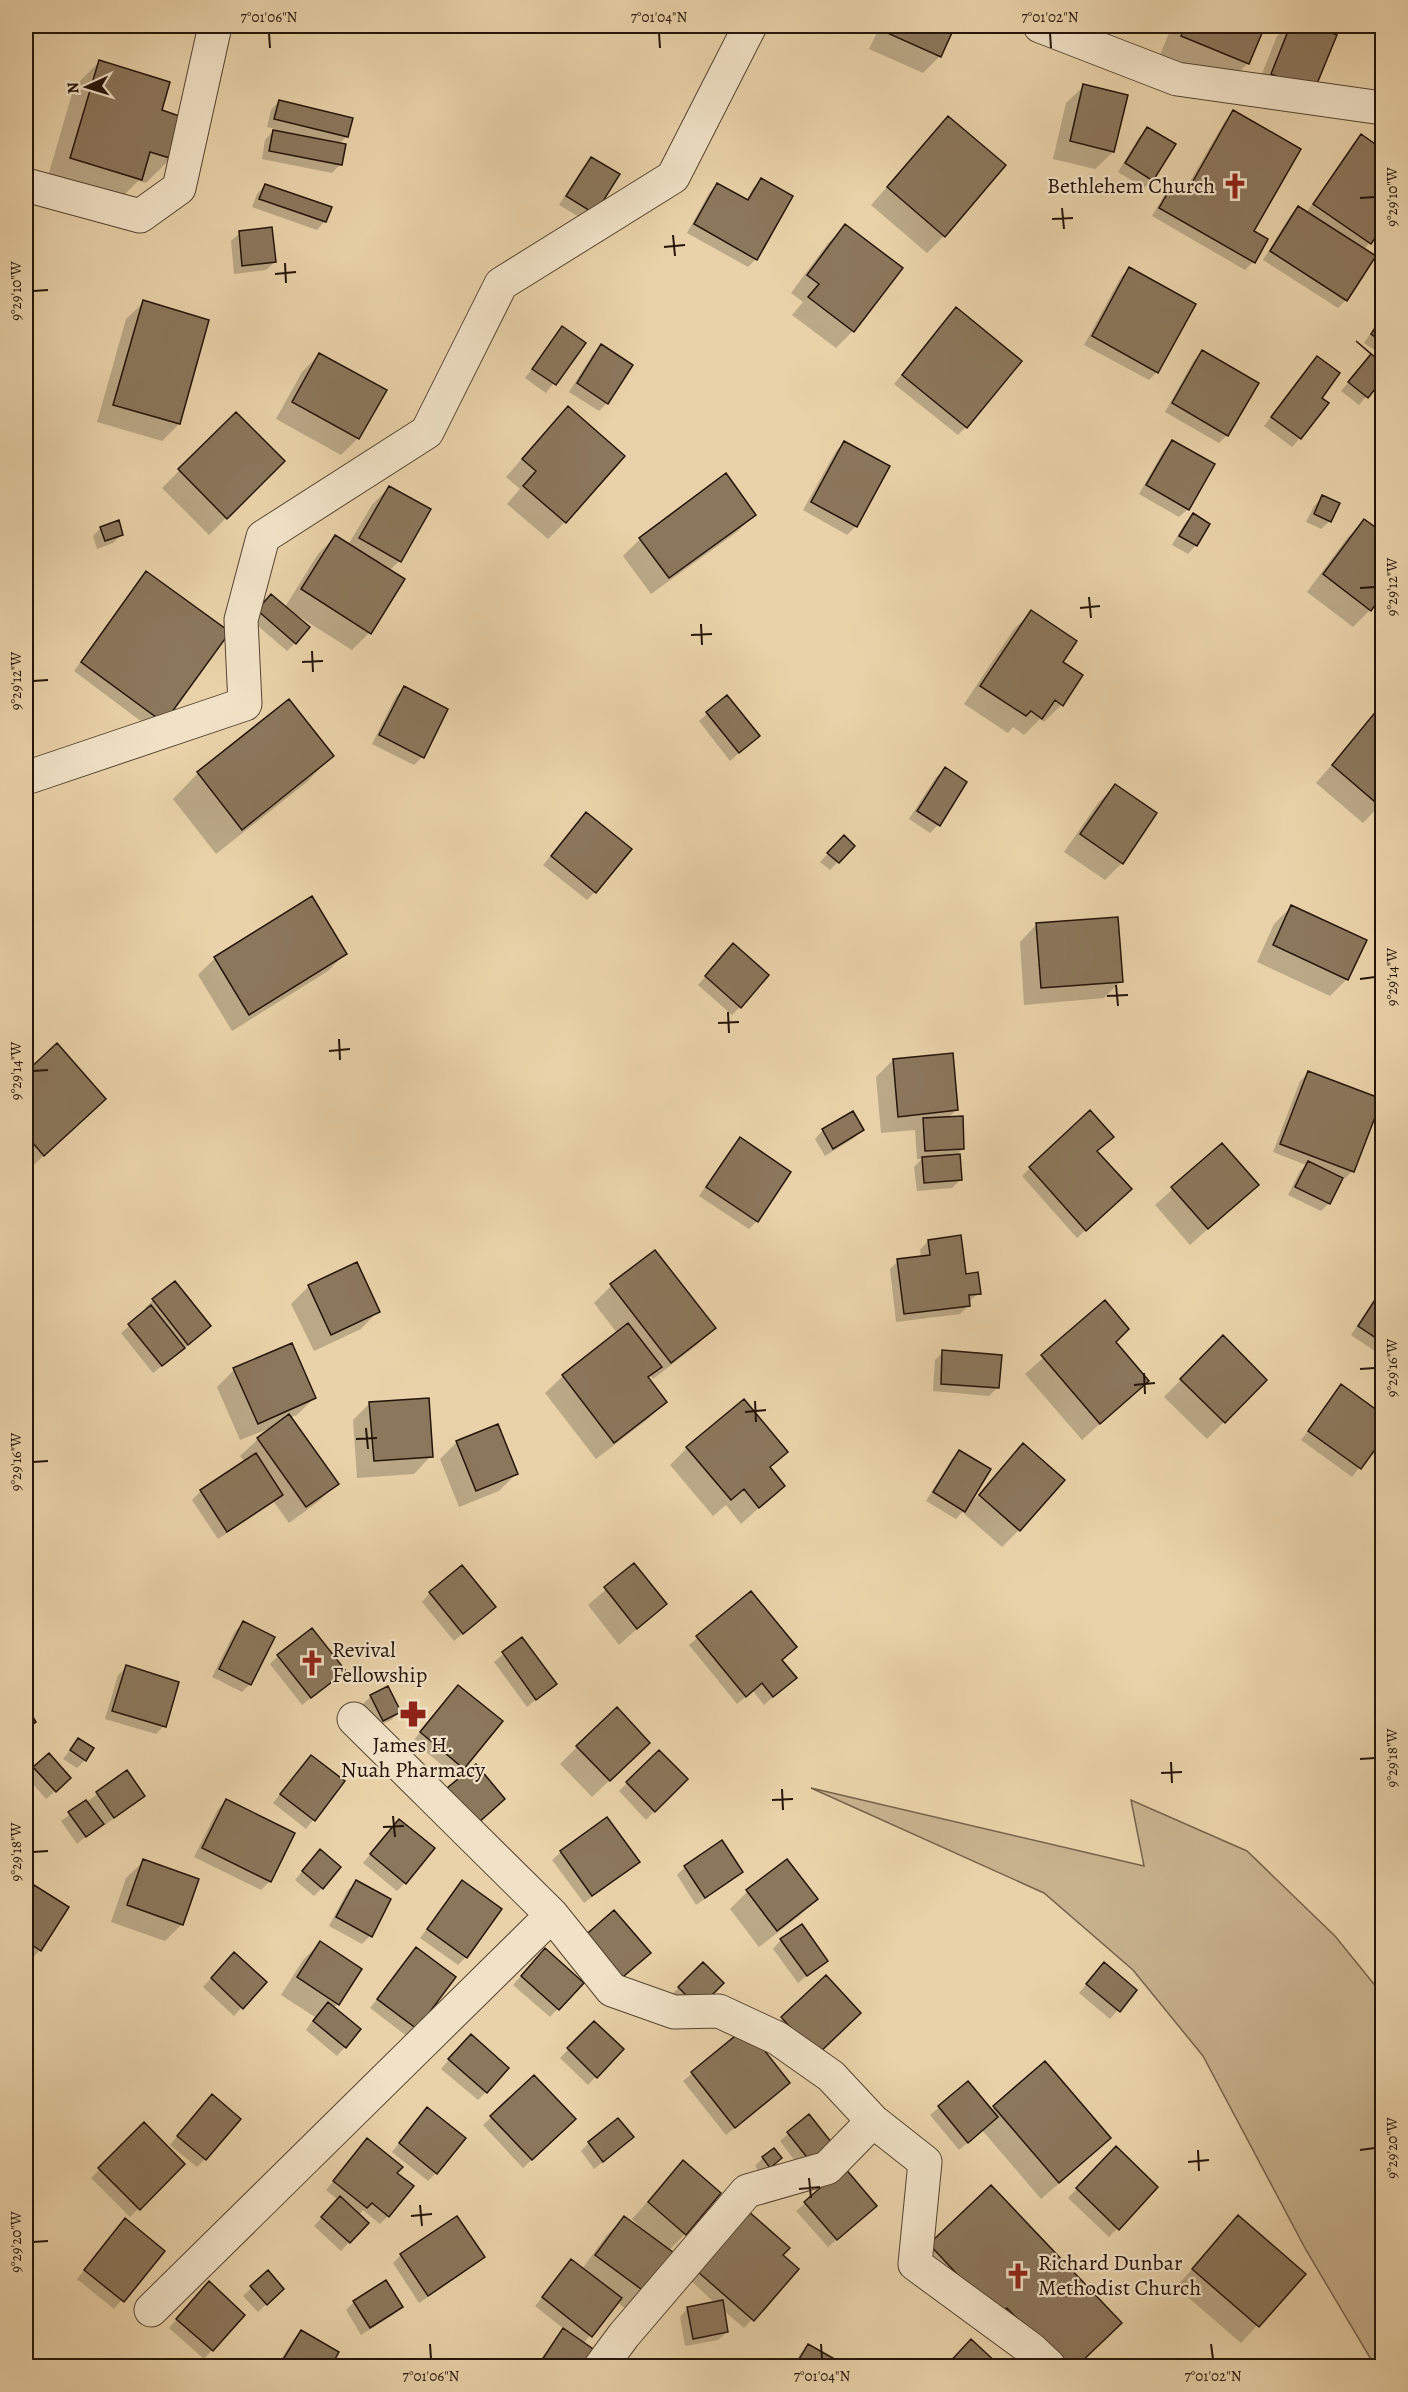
<svg xmlns="http://www.w3.org/2000/svg" width="1408" height="2392" viewBox="0 0 1408 2392" font-family="Alegreya,serif">
<style>
.green{fill:#c8b28e;stroke:#76634c;stroke-width:1.5}
.shadow{fill:#0003}
.building{fill:#8b775c;stroke:#251409;stroke-width:1.5}
.lines{fill:none;stroke-linecap:round;stroke-linejoin:round}
.minor-casing{stroke:#564431;stroke-width:35}
.minor{stroke:#f1e2c7;stroke-width:33}
.ticks{fill:none;stroke:#251409;stroke-width:2}
.labels{text-anchor:middle;dominant-baseline:central;stroke-width:4.5;stroke-linejoin:round;paint-order:stroke}
.poi-label{font-size:22px;fill:#251409;stroke:#f1e2c7;text-anchor:start}
.neatline{fill:none;stroke:#251409;stroke-width:2}
.ticks-label{font-size:15px;text-anchor:middle;fill:#251409}
</style>
<rect width="100%" height="100%" fill="#e9d2a9"/>
<filter id="stains"><feTurbulence type="fractalNoise" baseFrequency=".00333" numOctaves="4"/><feColorMatrix values="0 0 0 0 .2 0 0 0 0 .09 0 0 0 0 .02 0 0 0 .5 -.17"/></filter>
<radialGradient id="worn" r=".72"><stop offset=".6" stop-color="#630" stop-opacity="0"/><stop offset="1" stop-color="#630" stop-opacity=".3"/></radialGradient>
<!-- green -->
<path class="green" d="M811,1788L1144,1866L1131,1800L1247,1851L1335,1936L1382,1994V2366H1375L1306,2250L1203,2056L1133,1970L1044,1893Z"/>
<!-- shadow -->
<path class="shadow" d="M880,26H953L940,56L923,73L869,49Z
M1172,26H1264L1248,63L1222,89L1157,62Z
M1287,26H1310L1335,36L1313,90L1255,91L1277,36Z
M99,62L160,111L171,158L146,183L138,181L115,204L46,183L74,87Z
M1084,86L1126,96L1113,152L1095,169L1053,159L1066,103Z
M279,101L347,136L339,144L341,164L332,173L262,159L265,140L275,129L267,127L271,110Z
M1233,112L1253,262L1245,270L1152,216L1166,192L1174,184L1185,190L1225,121Z
M948,118L944,236L927,253L871,205Z
M1148,129L1152,180L1144,188L1118,172L1139,137Z
M1361,136L1382,151V225L1364,250L1346,300L1338,308L1263,260L1290,216L1298,208L1306,213L1353,144Z
M591,159L594,213L586,221L559,205L583,167Z
M761,180L756,259L748,267L687,233L709,193L717,185L746,201L753,188Z
M265,185L325,221L317,230L252,207L257,194Z
M846,226L853,331L836,348L792,315L803,302L791,293L828,243Z
M240,233L275,262L266,270L234,274L231,241Z
M1129,269L1157,372L1149,380L1084,345L1121,277Z
M144,302L179,424L162,441L97,422L126,319Z
M956,309L966,427L958,435L894,384Z
M1382,316V355L1364,343Z
M562,328L584,343L546,393L525,378Z
M602,346L607,403L599,411L569,392L593,354Z
M1203,352L1227,435L1219,443L1165,412L1194,360Z
M319,355L358,438L341,455L276,419L302,372Z
M1371,356L1382,365V378L1359,405L1341,391Z
M1317,358L1320,398L1300,438L1292,447L1264,426Z
M236,414L283,461L209,535L162,488Z
M551,425L565,522L548,539L507,504L520,489L506,477Z
M1172,442L1188,509L1179,517L1139,494L1164,450Z
M844,443L888,467L856,526L847,535L803,510L836,451Z
M389,487L399,561L389,571L369,633L352,650L295,614V643L287,651L250,619L263,604L285,607L318,554L335,537L348,545L372,505Z
M1323,497L1330,521L1321,529L1306,522L1314,506Z
M754,515L737,532L651,594L623,556L640,539Z
M1193,515L1208,524L1196,545L1188,554L1172,545L1185,523Z
M1364,521L1382,534V593L1370,610L1353,627L1307,592L1347,538Z
M101,528L121,535L113,543L97,549L93,536Z
M146,573L228,632L154,731L74,671L138,582Z
M1032,612L1061,662L1081,676L1061,705L1044,722L1040,719L1024,735L1013,727L1008,733L964,704L1014,629Z
M404,688L422,757L414,765L372,744L396,696Z
M727,697L758,736L730,761L699,721Z
M1382,706V803L1363,823L1316,783Z
M332,756L307,782L216,854L173,799L198,773Z
M945,769L938,825L930,833L909,819L936,777Z
M1115,786L1155,814L1122,863L1105,880L1064,852L1098,803Z
M578,822L595,892L587,900L543,865Z
M844,837L853,846L830,870L820,862Z
M1291,907L1347,979L1330,996L1257,962L1274,924Z
M1037,924L1121,981L1104,998L1024,1005L1020,942Z
M345,954L328,971L232,1031L198,975L215,958Z
M725,954L740,1007L732,1015L698,985Z
M57,1046L87,1116L26,1172V1074Z
M893,1060L956,1110L948,1118L963,1149L958,1153L961,1179L952,1188L917,1191L914,1167L922,1159H917L915,1130L881,1133L876,1077Z
M1309,1072L1353,1171L1344,1179L1341,1178L1329,1203L1321,1211L1288,1195L1300,1171L1306,1165L1273,1152L1300,1081Z
M823,1130H863L854,1138L825,1156L815,1139Z
M740,1139L757,1221L749,1229L699,1196L732,1147Z
M1222,1145L1257,1185L1190,1245L1155,1205Z
M1096,1152L1121,1197L1077,1238L1022,1176L1030,1168Z
M928,1241L965,1275L979,1293L968,1302V1306L960,1314L896,1322L890,1269L898,1261L921,1258L920,1250Z
M655,1252L714,1328L697,1345L653,1379L651,1376L648,1379L665,1402L648,1419L596,1459L545,1393L563,1376L617,1333L594,1303L611,1286Z
M356,1264L378,1311L361,1329L314,1351L291,1304L309,1286Z
M1382,1291V1356L1351,1335L1375,1298Z
M153,1300L201,1335L153,1373L121,1333L147,1311L145,1308Z
M1105,1303L1114,1342L1147,1381L1082,1440L1025,1374Z
M1223,1337L1265,1380L1207,1439L1164,1397Z
M943,1352L998,1387L989,1396L933,1391L935,1360Z
M234,1370L315,1397L297,1415L289,1418L337,1484L319,1501L289,1523L274,1502L218,1539L192,1500L201,1491L245,1462L240,1456L258,1439L276,1426L240,1440L217,1387Z
M1342,1386L1382,1416V1437L1352,1477L1301,1440Z
M370,1403L431,1456L414,1474L357,1478L353,1420Z
M457,1442L516,1474L499,1491L459,1507L440,1459Z
M1023,1445L1019,1530L1002,1547L962,1512L956,1519L926,1501L951,1460L959,1452L970,1504Z
M687,1448L786,1452L769,1469L783,1486L741,1524L726,1505L713,1516L670,1465Z
M634,1565L665,1604L619,1645L588,1605Z
M430,1593L485,1615L454,1641L422,1602Z
M751,1593L781,1661L795,1678L764,1705L753,1691L737,1704L689,1645Z
M244,1623L250,1684L242,1692L212,1677L235,1631Z
M522,1639L555,1684L527,1707L494,1662Z
M278,1656L344,1671L302,1705L270,1664Z
M127,1667L164,1726L156,1734L105,1719L118,1675Z
M450,1695L463,1768L455,1776L413,1741Z
M371,1696L399,1712L391,1720L375,1728L363,1704Z
M78,1740L85,1760L77,1768L63,1759Z
M577,1747L631,1760L592,1797L560,1764Z
M659,1752L686,1779L646,1820L619,1791Z
M303,1765L343,1782L306,1829L273,1803Z
M34,1768L61,1786L46,1799L26,1776Z
M127,1772L143,1796L105,1825L103,1822L77,1844L61,1821Z
M226,1801L293,1833L270,1881L261,1890L194,1857L218,1809Z
M391,1829L405,1883L397,1891L363,1863Z
M561,1852L638,1862L584,1903L552,1860Z
M312,1860L322,1888L314,1896L295,1880Z
M144,1861L182,1924L165,1941L111,1922L126,1878Z
M786,1861L816,1899L799,1916L759,1947L730,1909L747,1892Z
M685,1867L741,1872L732,1880L696,1905L677,1875Z
M26,1882L66,1907L40,1950L26,1965Z
M357,1882L370,1936L362,1944L329,1926L348,1890Z
M462,1882L466,1957L458,1965L420,1938Z
M781,1940L826,1960L798,1983L773,1949Z
M320,1943L338,2004L333,2008L345,2047L337,2056L306,2030L315,2017L281,1995L303,1960Z
M416,1949L454,1978L408,2037L370,2008Z
M537,1958L582,1983L550,2017L513,1985Z
M226,1962L242,2007L234,2016L203,1987Z
M703,1964L689,2015L670,1996Z
M1096,1973L1135,1990L1110,2019L1079,1993Z
M826,1977L798,2072L765,2035Z
M594,2023L622,2049L588,2085L560,2058Z
M746,2030L788,2083L726,2135L683,2081Z
M462,2044L486,2092L478,2100L441,2069Z
M534,2077L574,2119L523,2168L483,2125Z
M968,2083L991,2110L994,2107L1092,2155L1041,2199L982,2130L959,2150L930,2115Z
M204,2105L205,2159L197,2167L170,2145Z
M809,2116L834,2148L804,2173L780,2141Z
M419,2118L436,2173L428,2181L392,2152Z
M144,2124L183,2164L130,2217L91,2178Z
M367,2140L395,2174L388,2216L380,2224L363,2210L359,2215L367,2223L341,2251L314,2226L338,2200L326,2190Z
M589,2143L624,2145L594,2169L581,2151Z
M1116,2148L1156,2187L1109,2237L1068,2198Z
M763,2158H780L761,2175L755,2166Z
M683,2162L685,2234L668,2251L672,2253L626,2309L617,2302L583,2344L594,2352L584,2366H536L555,2339L564,2329L535,2306L571,2261L582,2269L607,2235L624,2218L637,2228L639,2226L632,2219Z
M844,2169L867,2214L828,2247L796,2211Z
M991,2187L1120,2323L1075,2366H1047L922,2254Z
M1239,2217L1304,2274L1241,2343L1176,2287Z
M740,2222L797,2269L744,2328L723,2310L727,2332L718,2340L685,2346L680,2317L688,2308L715,2303L690,2280Z
M117,2229L163,2251L114,2309L77,2279Z
M401,2255L484,2257L475,2265L419,2303L393,2263Z
M268,2272L282,2289L258,2312L243,2296Z
M201,2292L243,2315L204,2359L169,2328Z
M354,2302L401,2307L393,2315L361,2335L346,2310Z
M301,2332L337,2353L329,2366H277L293,2340Z
M808,2345L843,2365L842,2366H793L800,2354Z
M963,2349L998,2366H948Z"/>
<!-- building -->
<path class="building" d="M888,26H955L941,57L885,32Z
M1185,26H1265L1249,64L1181,36Z
M1290,26H1314L1337,35L1314,91L1271,74Z
M99,60L170,82L162,110L185,118L173,159L150,152L142,180L70,158Z
M1083,84L1128,95L1114,152L1070,141Z
M279,100L353,118L348,137L274,119Z
M1233,110L1301,149L1254,231L1268,239L1255,263L1159,208L1174,182L1188,190Z
M948,116L1006,165L945,237L887,187Z
M1147,127L1176,144L1153,181L1125,163Z
M273,130L346,144L342,165L269,151Z
M1361,134L1382,149V228L1371,244L1313,204Z
M591,157L620,174L595,214L566,196Z
M761,178L793,196L757,260L694,224L717,183L748,200Z
M265,184L332,207L326,222L259,199Z
M1298,206L1376,256L1347,301L1270,251Z
M845,224L903,268L854,332L808,297L819,284L807,275Z
M272,227L276,262L242,266L239,231Z
M1129,267L1196,304L1158,373L1092,336Z
M143,300L209,320L180,424L113,405Z
M956,307L1022,361L967,428L902,375Z
M1382,317V342L1371,334Z
M562,326L586,343L556,385L532,369Z
M1356,341L1382,363V380L1368,398L1348,382L1371,354Z
M601,344L633,365L608,404L577,383Z
M1202,350L1259,383L1228,436L1172,403Z
M319,353L387,390L359,439L292,402Z
M1317,356L1340,373L1322,398L1329,403L1301,439L1271,417Z
M568,406L625,456L566,523L523,486L536,471L522,459Z
M236,412L285,461L227,519L178,469Z
M1172,440L1215,464L1189,510L1146,485Z
M844,441L890,466L857,527L811,502Z
M726,473L756,515L669,578L639,538Z
M389,486L431,509L401,562L359,538Z
M1322,495L1340,503L1331,522L1314,514Z
M1193,513L1210,524L1197,546L1179,536Z
M1364,519L1382,532V595L1371,611L1323,574Z
M119,520L123,535L105,541L100,527Z
M335,535L405,579L371,634L301,589Z
M146,571L230,632L164,723L81,662Z
M271,594L310,627L296,644L257,610Z
M1031,610L1077,641L1063,662L1083,675L1063,706L1055,700L1042,719L1031,711L1026,716L980,686Z
M404,686L448,709L424,758L379,735Z
M727,695L760,736L739,753L706,712Z
M289,699L334,756L242,830L197,772Z
M1382,704V805L1381,807L1332,765Z
M945,767L967,782L940,826L917,811Z
M1115,784L1157,813L1123,864L1080,834Z
M586,812L632,849L596,893L551,856Z
M844,835L855,846L839,863L827,853Z
M312,896L347,954L249,1015L214,957Z
M1291,905L1367,940L1348,980L1273,945Z
M1118,917L1123,982L1041,988L1036,923Z
M733,943L769,975L741,1008L705,976Z
M57,1043L106,1099L44,1156L26,1135V1072Z
M953,1053L958,1110L898,1117L893,1059Z
M1308,1071L1382,1099L1354,1172L1280,1144Z
M1090,1110L1114,1137L1097,1151L1132,1189L1086,1231L1029,1167Z
M853,1111L864,1130L833,1149L822,1129Z
M963,1116L964,1149L925,1151L923,1118Z
M740,1137L791,1172L758,1222L706,1187Z
M1222,1143L1259,1185L1208,1229L1171,1187Z
M960,1154L962,1180L924,1183L922,1157Z
M1308,1161L1343,1178L1330,1204L1295,1187Z
M961,1235L966,1274L978,1272L981,1294L969,1295L970,1306L904,1314L897,1259L930,1255L928,1240Z
M655,1250L716,1328L671,1363L610,1284Z
M357,1262L380,1312L331,1335L308,1285Z
M175,1281L211,1326L188,1345L152,1299Z
M1382,1289V1342L1358,1326Z
M1105,1300L1129,1329L1116,1342L1149,1381L1100,1424L1041,1355Z
M151,1305L185,1348L162,1366L128,1324Z
M628,1323L662,1367L648,1377L667,1402L614,1443L562,1375Z
M1223,1335L1267,1380L1225,1423L1180,1379Z
M292,1343L316,1398L258,1424L233,1368Z
M942,1350L1002,1355L999,1388L941,1384Z
M1341,1384L1382,1414V1440L1361,1469L1308,1431Z
M429,1398L433,1457L374,1461L369,1402Z
M744,1399L788,1452L770,1467L785,1486L759,1508L744,1489L731,1500L686,1447Z
M289,1414L339,1484L306,1507L257,1438Z
M498,1424L518,1474L476,1491L456,1441Z
M1023,1443L1065,1480L1020,1531L979,1495Z
M959,1450L991,1469L965,1512L933,1492Z
M256,1453L283,1495L227,1532L200,1490Z
M634,1563L667,1604L637,1629L604,1587Z
M462,1565L496,1607L463,1634L429,1592Z
M751,1591L797,1647L782,1660L797,1678L773,1697L762,1683L746,1697L696,1636Z
M243,1621L275,1637L251,1685L219,1669Z
M312,1628L346,1671L311,1698L277,1655Z
M522,1637L557,1684L536,1700L502,1652Z
M126,1665L179,1682L166,1727L112,1711Z
M458,1685L503,1721L464,1769L420,1732Z
M388,1686L401,1712L383,1721L370,1695Z
M26,1706L36,1722L26,1729Z
M617,1707L650,1743L610,1781L576,1746Z
M78,1738L94,1748L86,1761L70,1750Z
M659,1750L688,1779L655,1812L626,1782Z
M49,1753L71,1778L56,1792L33,1767Z
M311,1755L345,1781L315,1821L280,1794Z
M476,1764L505,1799L477,1824L447,1788Z
M127,1770L145,1796L114,1818L96,1792Z
M226,1799L295,1833L271,1882L202,1848Z
M86,1800L104,1824L86,1837L68,1812Z
M607,1817L640,1862L592,1896L560,1851Z
M399,1819L435,1848L406,1884L370,1854Z
M722,1840L743,1872L705,1898L684,1866Z
M320,1849L341,1867L323,1889L302,1871Z
M143,1859L199,1879L183,1925L127,1905Z
M787,1859L818,1899L777,1931L746,1890Z
M26,1880L69,1907L41,1951L26,1941Z
M356,1880L391,1899L372,1937L336,1917Z
M462,1880L502,1909L467,1958L427,1929Z
M614,1910L651,1953L617,1982L581,1939Z
M802,1924L828,1961L807,1976L780,1939Z
M320,1941L362,1969L339,2005L297,1977Z
M416,1947L456,1977L417,2029L377,1999Z
M545,1948L584,1983L559,2010L521,1976Z
M234,1952L267,1982L243,2009L211,1978Z
M703,1962L724,1983L699,2008L678,1987Z
M1104,1962L1137,1990L1120,2012L1086,1984Z
M826,1975L861,2013L816,2056L781,2017Z
M328,2002L361,2029L346,2048L313,2021Z
M594,2021L624,2049L597,2078L567,2048Z
M746,2027L790,2083L735,2128L691,2072Z
M471,2034L509,2068L487,2093L448,2059Z
M1045,2061L1111,2138L1059,2183L993,2106Z
M534,2075L576,2119L532,2160L490,2116Z
M968,2081L998,2117L968,2143L938,2106Z
M212,2094L241,2119L206,2160L177,2136Z
M427,2107L466,2138L437,2174L399,2143Z
M809,2114L836,2148L813,2165L787,2132Z
M618,2118L634,2137L603,2162L588,2142Z
M144,2122L185,2164L140,2210L98,2168Z
M367,2138L403,2167L397,2173L414,2186L389,2217L372,2203L367,2208L333,2181Z
M1116,2146L1158,2187L1119,2230L1076,2188Z
M774,2148L782,2158L770,2168L762,2157Z
M683,2160L721,2193L686,2235L648,2202Z
M844,2167L877,2206L837,2240L804,2202Z
M991,2185L1122,2323L1077,2366H1063L1007,2308L997,2317L929,2244Z
M340,2196L369,2223L350,2243L321,2217Z
M748,2211L790,2248L783,2255L799,2269L754,2321L697,2271Z
M1238,2215L1306,2274L1259,2327L1192,2269Z
M457,2216L485,2257L428,2296L400,2254Z
M624,2216L674,2253L645,2292L595,2255Z
M125,2218L165,2251L124,2302L84,2270Z
M571,2259L622,2298L592,2337L542,2297Z
M268,2270L284,2289L267,2305L250,2286Z
M386,2280L403,2307L370,2328L353,2301Z
M209,2281L245,2315L213,2351L176,2319Z
M723,2300L728,2332L693,2339L687,2307Z
M563,2328L596,2351L586,2366H538Z
M301,2330L339,2352L331,2366H279Z
M971,2339L1000,2366H946Z
M808,2344L845,2365L844,2366H795Z"/>
<g class="lines">
<!-- minor casing -->
<g class="minor-casing">
<path id="minor" d="M1040,26L1177,79L1382,108
M26,185L140,216L179,188L215,26
M26,778L245,704L241,620L263,537L427,432L501,284L673,177L750,26
M354,1719L552,1915L612,1990L674,2012L719,2011L777,2038L831,2076L873,2121L925,2162L915,2264L1031,2349L1049,2366
M151,2310L552,1915
M601,2366L624,2335L747,2191L827,2168L873,2121"/>
</g>
<!-- minor -->
<use href="#minor" class="minor"/>
</g>
<!-- ticks -->
<path class="ticks" d="M269,33L270,48M659,33L660,48M1050,33L1051,48M1360,198L1375,197M1062,208L1064,229M1052,219L1073,218M673,235L675,256M664,247L685,245M285,263L286,283M275,274L296,272M33,291L48,290M1360,588L1375,587M1089,597L1091,618M1080,608L1100,606M701,624L702,645M691,635L712,634M312,651L313,672M302,662L323,661M33,681L48,680M1360,979L1375,977M1116,985L1118,1006M1107,996L1128,995M728,1012L729,1033M718,1023L739,1022M339,1039L340,1060M329,1051L350,1049M33,1071L48,1070M1360,1369L1375,1368M1144,1373L1145,1394M1134,1385L1155,1383M755,1401L756,1422M745,1412L766,1410M366,1428L368,1449M356,1439L377,1438M33,1462L48,1461M1360,1759L1375,1758M1171,1762L1172,1783M1161,1773L1182,1772M782,1789L783,1810M772,1800L793,1799M393,1816L395,1837M383,1827L404,1826M33,1852L48,1851M1198,2150L1199,2171M1360,2150L1375,2148M1188,2162L1209,2160M809,2178L811,2198M799,2189L820,2187M420,2205L422,2226M411,2216L432,2214M33,2242L48,2241M430,2344L431,2359M821,2344L822,2359M1211,2344L1213,2359"/>
<!-- icons -->
<defs>
<g id="church-bare" transform="scale(2.07)"><path d="M-1.2-6h2.4v3.5h3.3v2.4h-3.3V6h-2.4V-.1h-3.3v-2.4h3.3Z" fill="#8f2418" stroke="#f1e2c7" stroke-width="2.5" paint-order="stroke"/></g>
<g id="pharmacy-bare" transform="scale(2.07)"><path d="M-2-6h4v4h4v4h-4v4h-4v-4h-4v-4h4Z" fill="#8f2418" stroke="#f1e2c7" stroke-width="2.5" paint-order="stroke"/></g>
</defs>
<g fill-rule="evenodd">
<use href="#church-bare" x="1235" y="186"/>
<use href="#church-bare" x="312" y="1663"/>
<use href="#pharmacy-bare" x="413" y="1714"/>
<use href="#church-bare" x="1018" y="2276"/>
</g>
<g class="labels">
<!-- poi labels -->
<g class="poi-label">
<text x="1215" y="186" text-anchor="end">Bethlehem Church</text>
<text x="332" y="1650">Revival<tspan x="332" dy="25">Fellowship</tspan></text>
<text x="413" y="1745" text-anchor="middle">James H.<tspan x="413" dy="25">Nuah Pharmacy</tspan></text>
<text x="1038" y="2263">Richard Dunbar<tspan x="1038" dy="25">Methodist Church</tspan></text>
</g>
</g>
<!-- margin -->
<rect width="1408" height="2392" fill="none" stroke="#e9d2a9" stroke-width="66"/>
<!-- north arrow -->
<g transform="translate(87 87) rotate(266)" stroke="#f1e2c7" stroke-width="4.5" paint-order="stroke">
<path d="M0-4.5L10 22L0 15L-10 22Z" fill="#251409"/>
<text y="-9" font-size="16" font-weight="bold" text-anchor="middle" fill="#251409">N</text>
</g>
<rect x="33" y="33" width="1342" height="2326" class="neatline"/>
<g class="ticks-label">
<text x="269" y="22">7°01'06"N</text>
<text x="659" y="22">7°01'04"N</text>
<text x="1050" y="22">7°01'02"N</text>
<text transform="translate(1392 197) rotate(-90)" y="5">9°29'10"W</text>
<text transform="translate(16 291) rotate(-90)" y="5">9°29'10"W</text>
<text transform="translate(1392 587) rotate(-90)" y="5">9°29'12"W</text>
<text transform="translate(16 681) rotate(-90)" y="5">9°29'12"W</text>
<text transform="translate(1392 977) rotate(-90)" y="5">9°29'14"W</text>
<text transform="translate(16 1071) rotate(-90)" y="5">9°29'14"W</text>
<text transform="translate(1392 1368) rotate(-90)" y="5">9°29'16"W</text>
<text transform="translate(16 1462) rotate(-90)" y="5">9°29'16"W</text>
<text transform="translate(1392 1758) rotate(-90)" y="5">9°29'18"W</text>
<text transform="translate(16 1852) rotate(-90)" y="5">9°29'18"W</text>
<text transform="translate(1392 2148) rotate(-90)" y="5">9°29'20"W</text>
<text transform="translate(16 2242) rotate(-90)" y="5">9°29'20"W</text>
<text x="431" y="2381">7°01'06"N</text>
<text x="822" y="2381">7°01'04"N</text>
<text x="1213" y="2381">7°01'02"N</text>
</g>
<rect width="100%" height="100%" filter="url(#stains)"/>
<rect width="100%" height="100%" fill="url(#worn)"/>
</svg>
